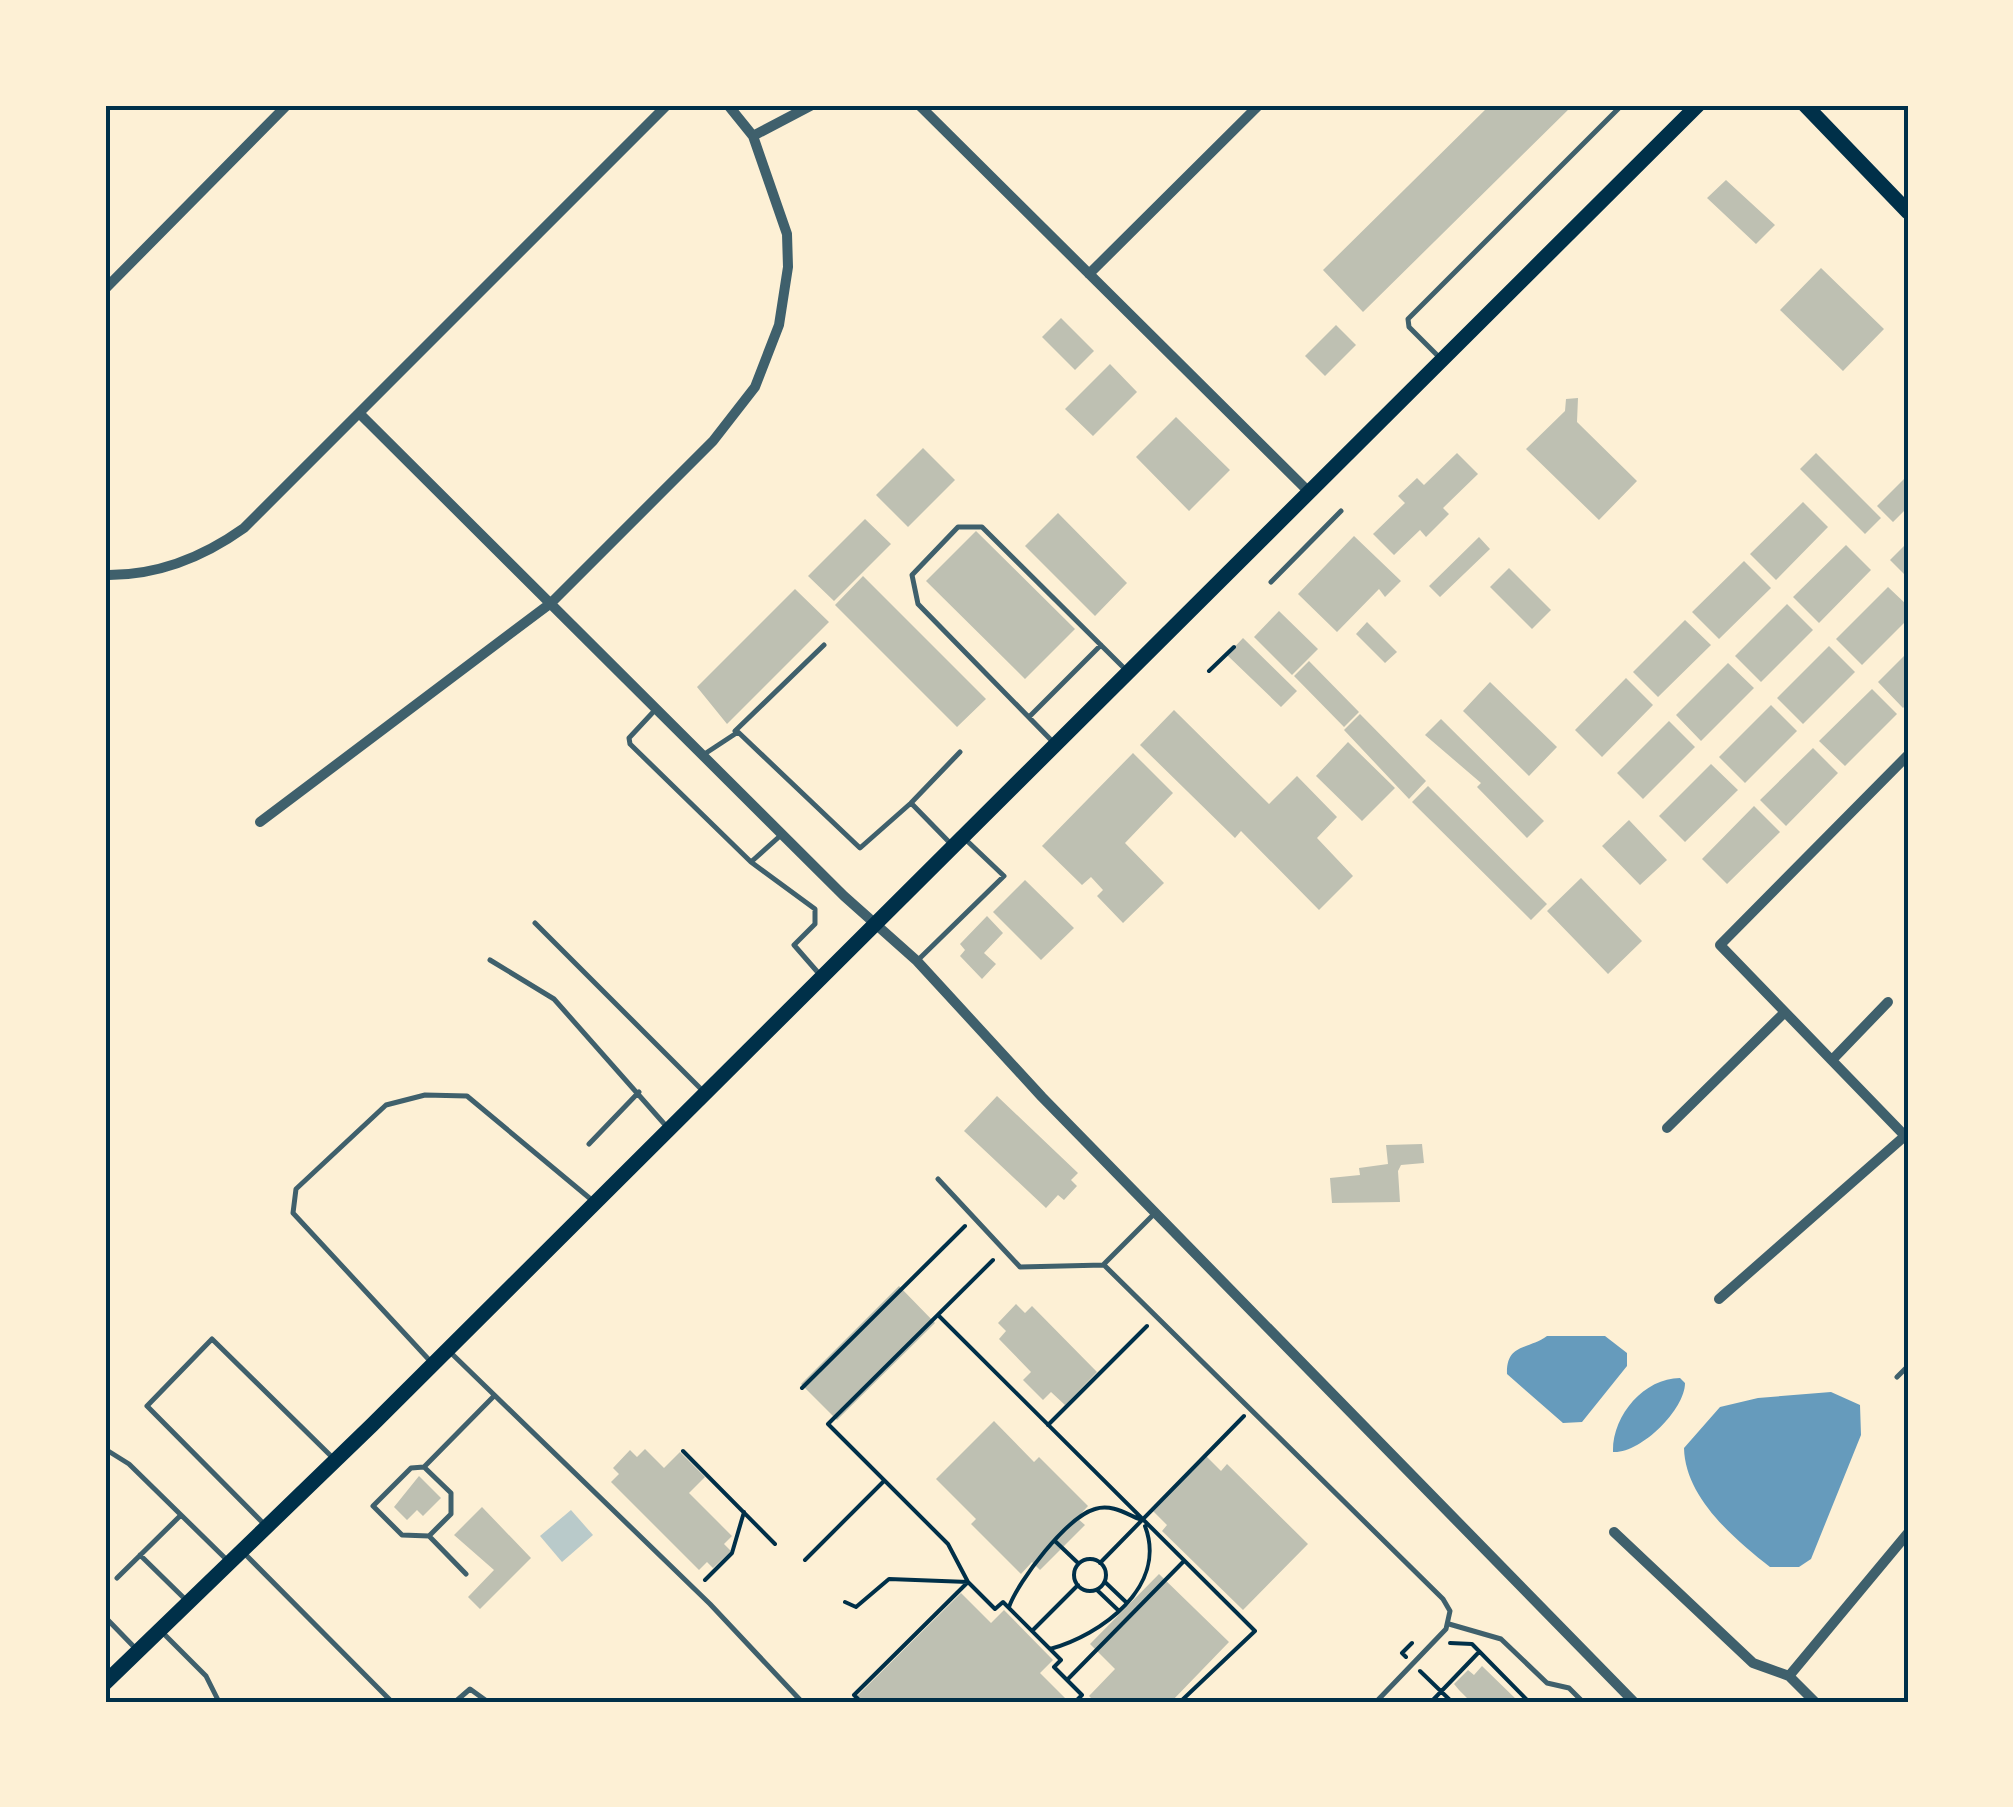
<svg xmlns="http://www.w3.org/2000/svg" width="2013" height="1807" viewBox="0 0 2013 1807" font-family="'DejaVu Sans',sans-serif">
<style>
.green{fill:#b9caca}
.water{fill:#669bbc}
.building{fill:#bec0b2}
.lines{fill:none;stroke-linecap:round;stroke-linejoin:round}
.path{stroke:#003049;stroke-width:4}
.service{stroke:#3f606c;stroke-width:5}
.minor{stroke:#3f606c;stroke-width:10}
.secondary{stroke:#003049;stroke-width:15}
.neatline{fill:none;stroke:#003049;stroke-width:4}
</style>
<rect width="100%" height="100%" fill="#fdf0d5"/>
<!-- green -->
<path class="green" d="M571,1510L593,1535L562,1562L540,1536Z"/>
<!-- water -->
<path class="water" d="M1547,1336H1605L1627,1353V1366L1582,1422L1563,1423L1507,1374C1506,1343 1528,1350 1547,1336Z
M1680,1378L1685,1383C1685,1410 1640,1454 1613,1452C1612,1416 1644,1378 1680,1378Z
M1831,1392L1860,1405L1861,1435L1811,1559L1799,1567H1770C1733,1538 1685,1497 1684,1448L1720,1407L1758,1398Z"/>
<!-- building -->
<path class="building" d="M1490,105H1573L1363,312L1323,270Z
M1726,180L1775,225L1756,244L1707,198Z
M1821,268L1884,329L1843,371L1780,310Z
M1061,318L1094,351L1075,370L1042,337Z
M1336,325L1356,345L1325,376L1305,356Z
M1110,364L1137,392L1093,436L1065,409Z
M1578,398L1577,422L1637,481L1599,520L1526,449L1565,411L1566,399Z
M1176,417L1230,470L1189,511L1136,457Z
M923,448L955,480L908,527L876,495Z
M1457,453L1478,474L1443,508L1449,514L1426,537L1420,530L1394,555L1373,534L1405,503L1398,496L1417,478L1424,485Z
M1816,453L1881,518L1865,534L1800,469Z
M1908,475V507L1893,522L1877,506Z
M1803,502L1828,527L1776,580L1750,554Z
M1058,513L1127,583L1095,616L1025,546Z
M865,519L891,544L834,601L808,576Z
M976,531L1075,629L1025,679L926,581Z
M1354,536L1401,581L1385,597L1379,589L1337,632L1298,594Z
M1479,537L1490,549L1440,597L1429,586Z
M1908,542V578L1890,560Z
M1846,545L1871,570L1819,623L1793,597Z
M1744,561L1771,588L1719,639L1692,612Z
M1509,568L1551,610L1532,629L1490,587Z
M863,576L986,699L957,727L835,605Z
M1888,587L1908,606V619L1862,665L1836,639Z
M795,589L829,622L727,724L697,687Z
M1787,604L1813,630L1761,682L1735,656Z
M1279,611L1318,649L1292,675L1254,637Z
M1685,620L1711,645L1658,697L1633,672Z
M1367,622L1397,652L1385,663L1356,634Z
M1243,638L1297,691L1281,707L1227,655Z
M1829,646L1855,672L1803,724L1777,698Z
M1908,652V703L1903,708L1878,682Z
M1309,661L1359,712L1344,727L1294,676Z
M1728,663L1754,688L1701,741L1676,715Z
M1626,678L1653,705L1602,757L1575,730Z
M1490,682L1557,747L1529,776L1463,711Z
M1872,689L1897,714L1845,766L1819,741Z
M1771,705L1797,731L1745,783L1719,757Z
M1174,710L1269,804L1297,776L1337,817L1317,838L1353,876L1319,910L1241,831L1235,838L1140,745Z
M1360,714L1426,781L1409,799L1344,730Z
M1441,719L1544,821L1527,838L1477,787L1481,783L1425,735Z
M1669,721L1695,747L1643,799L1617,773Z
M1348,742L1395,788L1362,821L1316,776Z
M1813,748L1838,773L1786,826L1760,800Z
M1133,753L1173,793L1125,843L1164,883L1123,923L1097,896L1103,890L1091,877L1082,885L1042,846Z
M1711,764L1738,790L1685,842L1659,816Z
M1428,786L1547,904L1531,920L1412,802Z
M1754,806L1780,832L1727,884L1702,859Z
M1629,820L1667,860L1640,885L1602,846Z
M1581,878L1642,941L1608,974L1547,911Z
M1025,880L1074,928L1041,960L993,912Z
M987,916L1003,933L984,953L996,964L982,979L960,956L965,950L960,944Z
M997,1096L1078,1173L1071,1180L1077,1186L1064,1200L1058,1195L1046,1208L964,1131Z
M1422,1144L1424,1163L1401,1165L1398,1171L1400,1202L1332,1203L1330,1178L1360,1175L1359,1168L1388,1164L1386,1145Z
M899,1286L935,1323L837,1420L801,1384Z
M1016,1304L1025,1313L1032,1306L1097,1372L1065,1405L1051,1392L1043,1400L1023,1380L1031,1372L999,1339L1006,1331L998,1323Z
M994,1421L1034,1462L1039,1457L1088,1506L1077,1518L1085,1525L1040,1570L1032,1562L1021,1574L971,1524L976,1519L936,1479Z
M645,1449L664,1468L680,1452L705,1477L689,1493L732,1536L724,1544L731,1551L713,1568L707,1562L699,1570L611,1482L619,1474L613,1468L630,1450L637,1457Z
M1205,1455L1221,1471L1227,1464L1308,1544L1243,1610L1162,1531L1167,1525L1152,1510Z
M419,1476L441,1498L423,1516L417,1510L407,1520L394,1507Z
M482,1507L531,1558L480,1609L468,1597L494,1570L454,1535Z
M1159,1574L1229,1642L1171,1702H1095L1089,1696L1115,1669L1090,1644Z
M961,1593L991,1623L1004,1610L1053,1660L1040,1673L1069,1702H863L857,1696Z
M1482,1666L1519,1702H1471L1459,1690L1454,1684L1468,1670L1474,1675Z"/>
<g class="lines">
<!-- path -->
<path class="path" d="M1209,671L1234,647
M938,1315L1255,1631L1180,1702
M802,1388L965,1226
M1048,1425L1147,1326
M683,1451L775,1544
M1056,1542L1078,1563
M1074 1575a16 16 0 1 1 32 0a16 16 0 1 1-32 0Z
M805,1560L884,1481
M1100,1563L1244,1416
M705,1580L732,1553L744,1512
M968,1582L948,1544L828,1424L993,1260
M1105,1582L1127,1603
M1097,1590L1119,1611
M845,1602L856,1607L889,1579L968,1582
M1009,1607C1018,1581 1067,1517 1095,1509C1111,1504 1125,1513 1139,1519
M1032,1631L1078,1585
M1450,1643L1472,1644L1529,1702
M1050,1649C1101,1635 1168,1587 1145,1526
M1406,1657L1402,1653L1412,1643
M1420,1671L1452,1702
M1067,1680L1183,1562
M860,1701L854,1695L968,1582L995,1609L1003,1602L1061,1660L1054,1667L1082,1695L1075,1702
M1431,1702L1479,1652"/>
<!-- service -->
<path class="service" d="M1906,105L1908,107
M1439,357L1409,327L1408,319L1622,105
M1271,582L1341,511
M656,709L629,738L630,744L751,862L780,836
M1029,717L1101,645
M735,731L824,645
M1053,742L918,604L912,575L958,527H982L1127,671
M703,755L738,732L860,848L911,803L951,844
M911,803L960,752
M751,862L815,909V924L794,945L821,976
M535,923L703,1091
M919,959L1004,876L964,838
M490,960L554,999L667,1127
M589,1144L639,1092
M938,1179L1020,1267L1104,1265L1443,1599L1450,1611L1446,1629L1376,1702
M1104,1264L1155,1213
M450,1352L710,1604L802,1702
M432,1363L293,1213L296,1189L386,1105L425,1095L467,1096L593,1201
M1897,1377L1908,1366
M105,1449L129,1464L228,1561
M424,1467L451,1493V1514L429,1536
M265,1525L147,1406L212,1339L332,1457
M242,1551L392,1702
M140,1555L188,1602
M466,1574L429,1536L402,1535L373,1506L411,1468L424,1467L494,1396
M117,1578L181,1515
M105,1617L138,1651
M1449,1624L1501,1639L1547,1683L1569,1688L1583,1702
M162,1632L206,1676L219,1702
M455,1702L470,1689L488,1702"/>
<!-- minor -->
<path class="minor" d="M919,105L1309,492
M753,136L812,105
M1089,274L1259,105
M105,289L287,105
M360,414L844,896L917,961L1042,1097L1634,1702
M105,575C157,576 202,558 244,528L667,105
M1908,755L1720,945L1908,1139
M260,822L551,603L713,441L755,387L779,325L788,267L787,234L753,136L728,105
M1833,1059L1888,1002
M1667,1128L1784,1013
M1719,1299L1906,1135
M1614,1532L1753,1663L1789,1676L1815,1702
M1789,1676L1908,1533"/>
<!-- secondary -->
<path class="secondary" d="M1805,105L1908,212
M105,1683L372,1425L1698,105"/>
</g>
<!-- border -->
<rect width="2013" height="1807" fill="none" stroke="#fdf0d5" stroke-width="215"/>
<rect x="108" y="108" width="1798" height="1592" class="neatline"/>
</svg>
